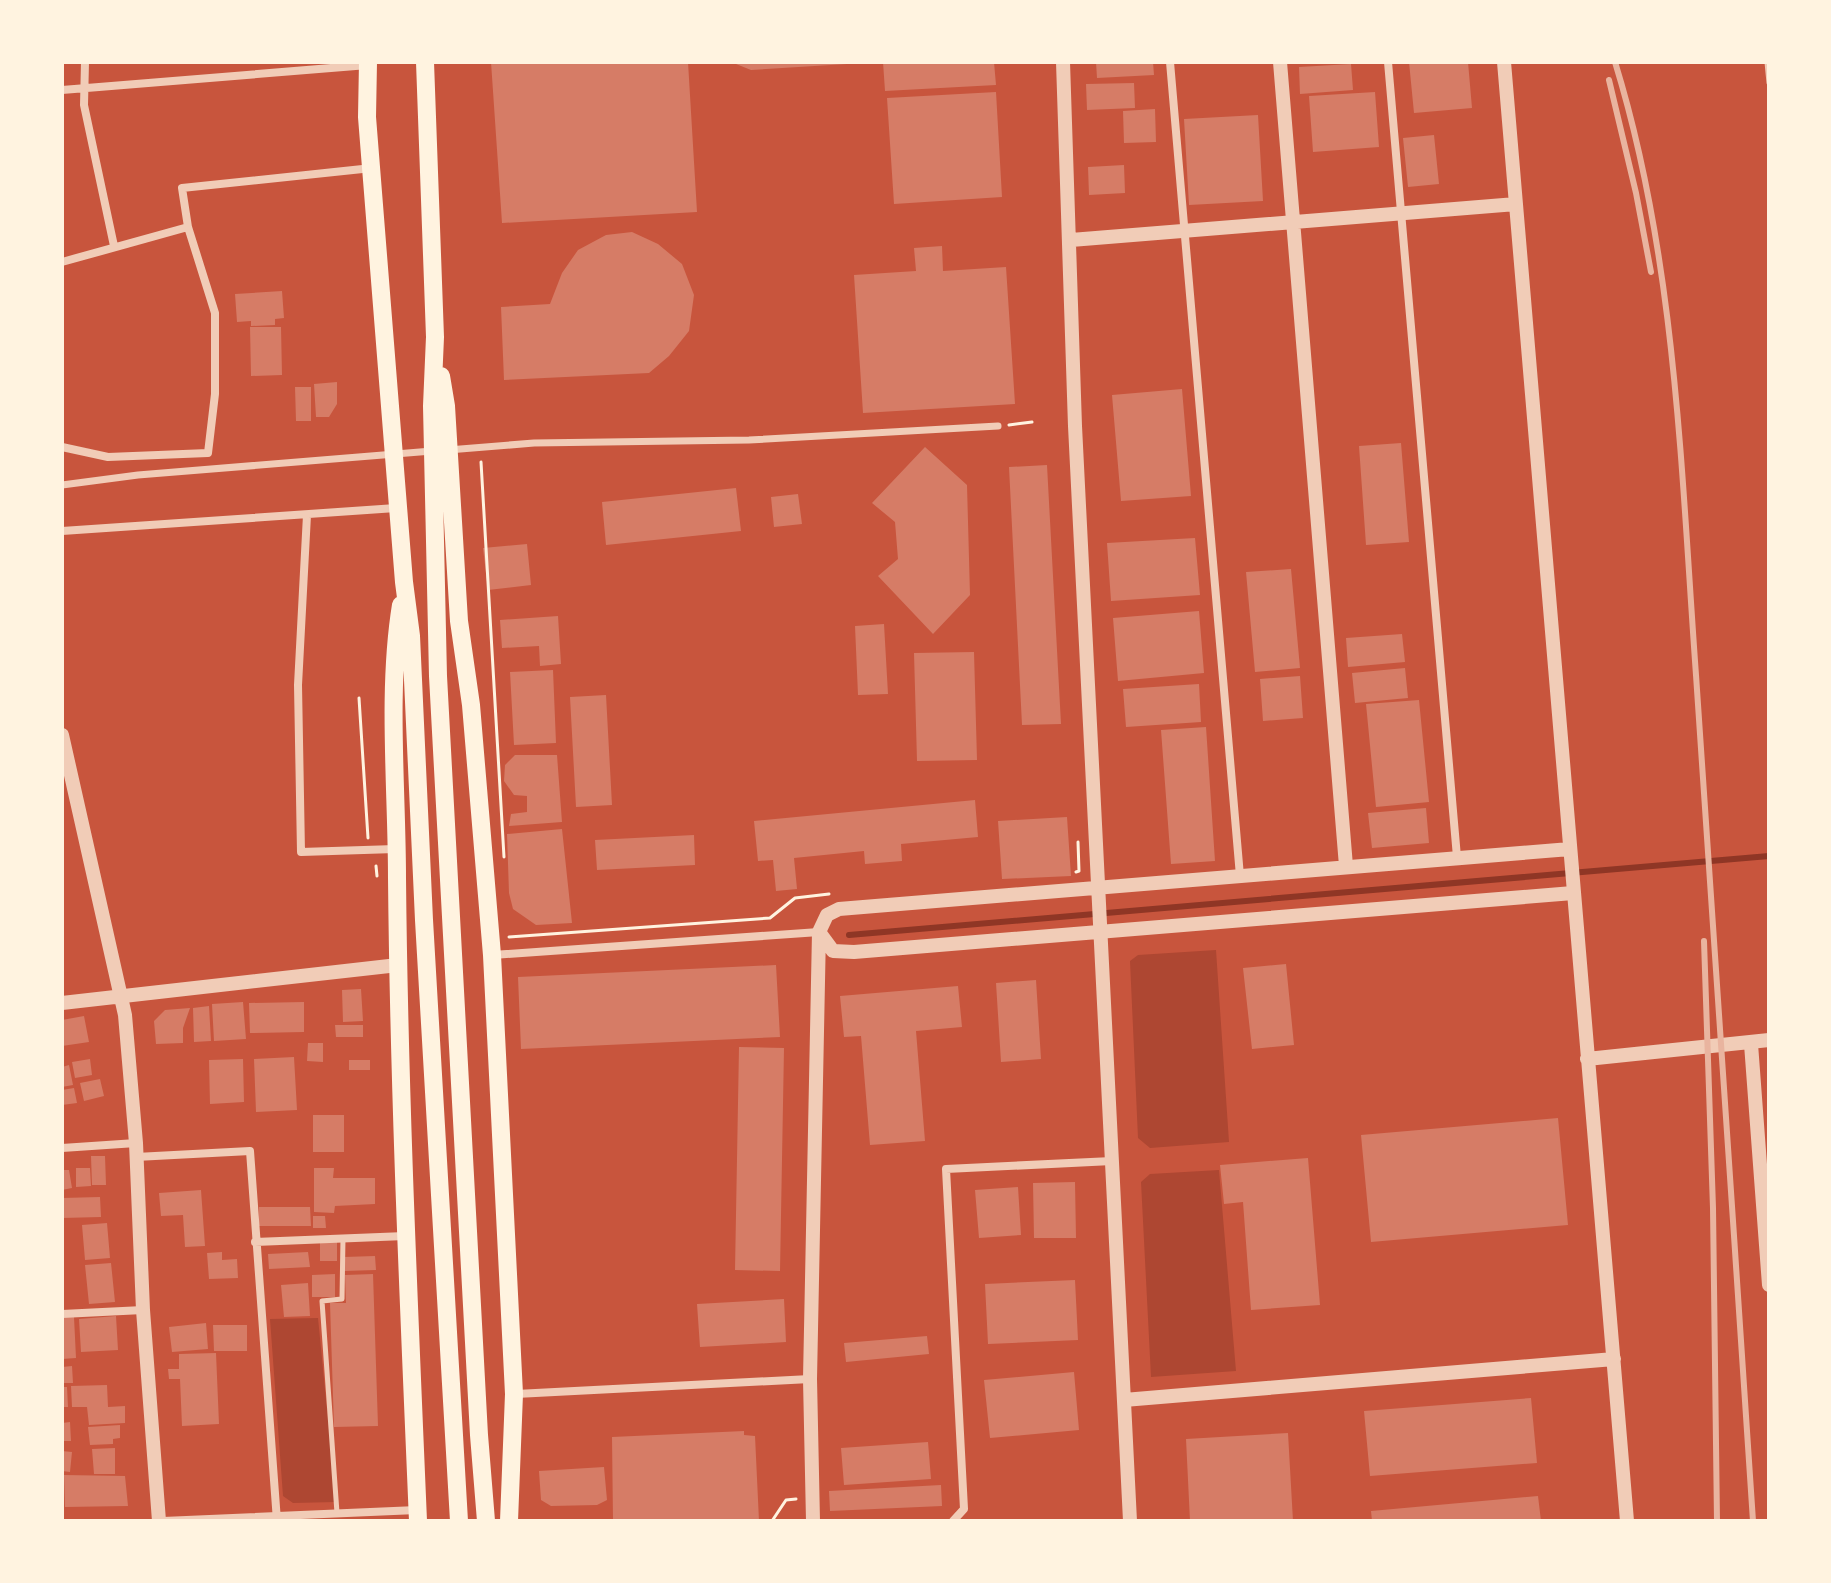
<svg xmlns="http://www.w3.org/2000/svg" width="1831" height="1583" viewBox="0 0 1831 1583" font-family="Bitter,serif">
<style>
.green{fill:#ae4732}
.lines{fill:none;stroke-linecap:round;stroke-linejoin:round}
.stream{stroke:#8f3625;stroke-width:6}
.building{fill:#d67c66}
.path{stroke:#fff3e0;stroke-width:3}
.service{stroke:#f1ccb7;stroke-width:5}
.pedestrian{stroke:#f1ccb7;stroke-width:7}
.minor{stroke:#f1ccb7;stroke-width:8}
.tertiary{stroke:#f1ccb7;stroke-width:14}
.trunk{stroke:#fff3e0;stroke-width:18}
.rail{stroke:#e9b49f;stroke-width:6}
</style>
<rect width="100%" height="100%" fill="#c8553d"/>
<!-- green -->
<path class="green" d="M1216,950L1229,1142L1150,1148L1138,1138L1130,961L1138,955Z
M1219,1170L1236,1371L1151,1377L1141,1182L1150,1174Z
M318,1318L336,1502L293,1503L283,1496L270,1319Z"/>
<g class="lines">
<!-- stream -->
<path class="stream" d="M849,935L1769,856"/>
</g>
<!-- building -->
<path class="building" d="M491,62H688L697,212L502,223Z
M731,62H847V64L751,70Z
M883,62H994L996,85L885,91Z
M1096,62H1153L1154,75L1097,78Z
M1409,62H1468L1472,108L1414,113Z
M1351,64L1353,90L1300,94L1299,67Z
M1134,83L1135,108L1087,110L1086,84Z
M996,92L1002,197L894,204L887,98Z
M1375,92L1379,147L1313,152L1309,96Z
M1155,109L1156,142L1124,143L1123,111Z
M1258,115L1263,201L1189,205L1184,119Z
M1434,135L1439,184L1408,187L1403,138Z
M1124,165L1125,193L1089,195L1088,167Z
M632,232L658,244L682,264L694,295L689,331L669,356L649,373L504,380L501,307L550,304L562,273L578,250L606,235Z
M942,246L943,271L1006,267L1015,404L863,413L854,275L916,271L914,248Z
M282,291L284,318L275,319V325L251,326V321L237,322L235,294Z
M250,327H281L282,375L251,376Z
M337,382V404L329,417H316L314,384Z
M295,387H311V421H296Z
M1182,389L1191,496L1121,501L1112,395Z
M1401,443L1409,542L1366,545L1359,446Z
M925,447L967,485L970,595L933,634L878,576L898,559L895,522L872,503Z
M1047,465L1061,724L1022,725L1009,467Z
M736,488L741,531L606,545L602,502Z
M798,494L802,524L774,527L771,497Z
M1195,538L1200,595L1111,601L1107,543Z
M527,544L531,585L488,590L483,548Z
M1291,569L1300,668L1255,672L1246,572Z
M1199,611L1204,673L1118,681L1113,618Z
M558,616L561,664L540,666L539,646L502,648L500,620Z
M884,624L888,694L858,695L855,626Z
M1402,634L1405,662L1348,667L1346,638Z
M974,652L977,760L917,761L914,653Z
M1405,668L1408,698L1355,703L1352,673Z
M553,670L556,743L514,745L510,672Z
M1300,676L1303,718L1263,721L1260,679Z
M1199,684L1201,722L1126,727L1123,689Z
M606,695L612,805L576,807L570,697Z
M1419,700L1429,802L1376,807L1366,704Z
M1206,727L1215,861L1171,864L1161,730Z
M515,755H557L562,822L509,826L511,814L527,812V796L514,795L504,781L505,765Z
M975,800L978,837L901,844L902,861L865,864L864,851L794,858L797,889L776,891L773,860L758,861L754,821Z
M1426,808L1429,843L1372,848L1368,813Z
M1067,817L1071,876L1002,879L998,821Z
M562,829L572,923L536,925L513,909L509,893L507,834Z
M694,835L695,865L597,870L595,840Z
M1286,964L1294,1045L1252,1049L1243,968Z
M776,965L780,1037L521,1049L518,977Z
M1036,980L1041,1059L1001,1062L996,983Z
M958,986L962,1027L916,1031L925,1141L870,1145L861,1036L844,1037L840,996Z
M361,989L363,1021L343,1022L342,990Z
M243,1002L246,1039L214,1041L212,1004Z
M304,1002V1032L250,1033L249,1003Z
M209,1006L211,1041L194,1042L193,1008Z
M190,1008L183,1028V1043L156,1044L154,1021L165,1010Z
M84,1016L89,1042L62,1046V1020Z
M335,1025H363V1037H336Z
M308,1043H323V1062L307,1061Z
M739,1047L784,1048L780,1271L735,1270Z
M294,1057L297,1110L256,1112L254,1059Z
M90,1059L92,1075L75,1078L72,1062Z
M243,1059L244,1102L210,1104L209,1060Z
M349,1060H370V1070H349Z
M69,1065L73,1085L62,1087V1067Z
M100,1079L104,1096L84,1101L80,1083Z
M74,1088L77,1103L62,1105V1090Z
M313,1115H344V1152H313Z
M1558,1118L1568,1225L1371,1242L1361,1135Z
M91,1156H105L106,1185H92Z
M1308,1158L1320,1305L1251,1310L1243,1202L1224,1204L1220,1165Z
M76,1168H90L91,1186L76,1187Z
M314,1168H334L333,1178H375V1204L335,1206L334,1213L314,1212Z
M62,1170H69L72,1188L62,1190Z
M1075,1182L1076,1238H1034L1033,1183Z
M1018,1187L1021,1235L979,1238L975,1190Z
M201,1190L205,1246L185,1247L183,1215L161,1216L159,1193Z
M100,1197L101,1217L62,1218V1198Z
M259,1207H310L311,1226H259Z
M313,1216H325L326,1228H313Z
M107,1223L110,1258L85,1260L82,1225Z
M320,1242H337V1261H320Z
M222,1252V1260L237,1259L238,1278L209,1279L207,1253Z
M308,1252L310,1267L269,1269L268,1254Z
M375,1256L376,1270L344,1271V1257Z
M111,1263L115,1302L89,1304L85,1265Z
M335,1274V1297H312V1275Z
M373,1274L378,1426L334,1427L330,1303H346L345,1275Z
M1075,1280L1078,1340L988,1344L985,1284Z
M308,1283L310,1316L284,1317L281,1285Z
M784,1299L786,1342L700,1347L697,1304Z
M116,1316L118,1350L81,1352L79,1319Z
M62,1317H74L76,1358L62,1359Z
M206,1323L208,1349L172,1352L169,1327Z
M213,1325H247V1351H214Z
M927,1336L929,1354L846,1362L844,1343Z
M216,1353L219,1424L182,1426L180,1379H169L168,1369H179V1354Z
M72,1366L73,1383H62V1367Z
M1074,1372L1079,1430L990,1438L984,1380Z
M107,1385L108,1407L125,1406V1423L89,1425L87,1407H72L71,1386Z
M62,1387H67L68,1407H62Z
M1531,1398L1537,1463L1370,1476L1364,1411Z
M70,1422L71,1441H62V1423Z
M120,1425V1438L113,1439V1444L90,1445L88,1427Z
M744,1431V1435L755,1436L759,1521H613L612,1437Z
M1288,1433L1293,1521H1190L1186,1439Z
M928,1442L931,1479L844,1485L841,1448Z
M115,1448V1474H94L92,1449Z
M62,1451L72,1452L70,1472L62,1471Z
M604,1467L607,1500L597,1505L551,1506L541,1500L539,1471Z
M64,1475L125,1476L128,1506L65,1507Z
M941,1485L942,1506L830,1511L829,1491Z
M1538,1496L1541,1521H1372L1371,1511Z"/>
<g class="lines">
<!-- path -->
<path class="path" d="M1009,425L1032,422
M481,462L504,857
M359,698L368,838
M376,866L377,876
M1076,872L1079,871L1078,842
M509,937L770,918L795,898L829,894
M772,1521L786,1500L796,1499"/>
<!-- service -->
<path class="service" d="M1767,62L1769,83
M337,1513L322,1301L342,1299L343,1238"/>
<!-- pedestrian -->
<path class="pedestrian" d="M448,450L534,443L749,440L998,426
M62,485L138,475L432,451"/>
<!-- minor -->
<path class="minor" d="M85,62L84,105L114,246
M1170,62L1240,876
M1388,62L1457,857
M62,90L368,65
M62,262L188,227
M62,447L108,457L208,453L215,394V313L188,227L182,188L372,168
M307,515L298,685L301,852L395,849
M62,531L396,508
M493,955L819,932
M62,1148L136,1143
M136,1157L250,1151L277,1521
M255,1242L405,1236
M62,1314L143,1310
M516,1394L810,1379
M163,1521L417,1510
M953,1521L964,1509L946,1169L1112,1161"/>
<!-- tertiary -->
<path class="tertiary" d="M1063,62L1075,426L1130,1521
M1280,62L1346,866
M1504,62L1627,1521
M1071,240L1516,204
M62,735L125,1015L136,1143L143,1310L159,1521
M819,932L833,951L854,952L1573,893
M62,1003L398,965
M1751,1044L1769,1285
M1587,1059L1769,1040
M1124,1400L1614,1359
M813,1521L810,1379L819,932L827,915L839,909L1570,849"/>
<!-- trunk -->
<path class="trunk" d="M368,62L367,117L404,582L411,636L424,920L459,1521
M425,62L435,337L432,406L438,676L479,1435L486,1521
M441,376L446,406L459,621L471,705L492,955L514,1394L509,1521
M401,605C387,692 397,789 397,878C399,1092 409,1307 418,1521"/>
<!-- rail -->
<path class="rail" d="M1615,62C1676,260 1681,469 1696,675C1716,957 1734,1239 1753,1521
M1609,80L1636,193L1651,272
M1704,941L1713,1208L1717,1521"/>
</g>
<!-- border -->
<rect width="1831" height="1583" fill="none" stroke="#fff3e0" stroke-width="128"/>
</svg>
